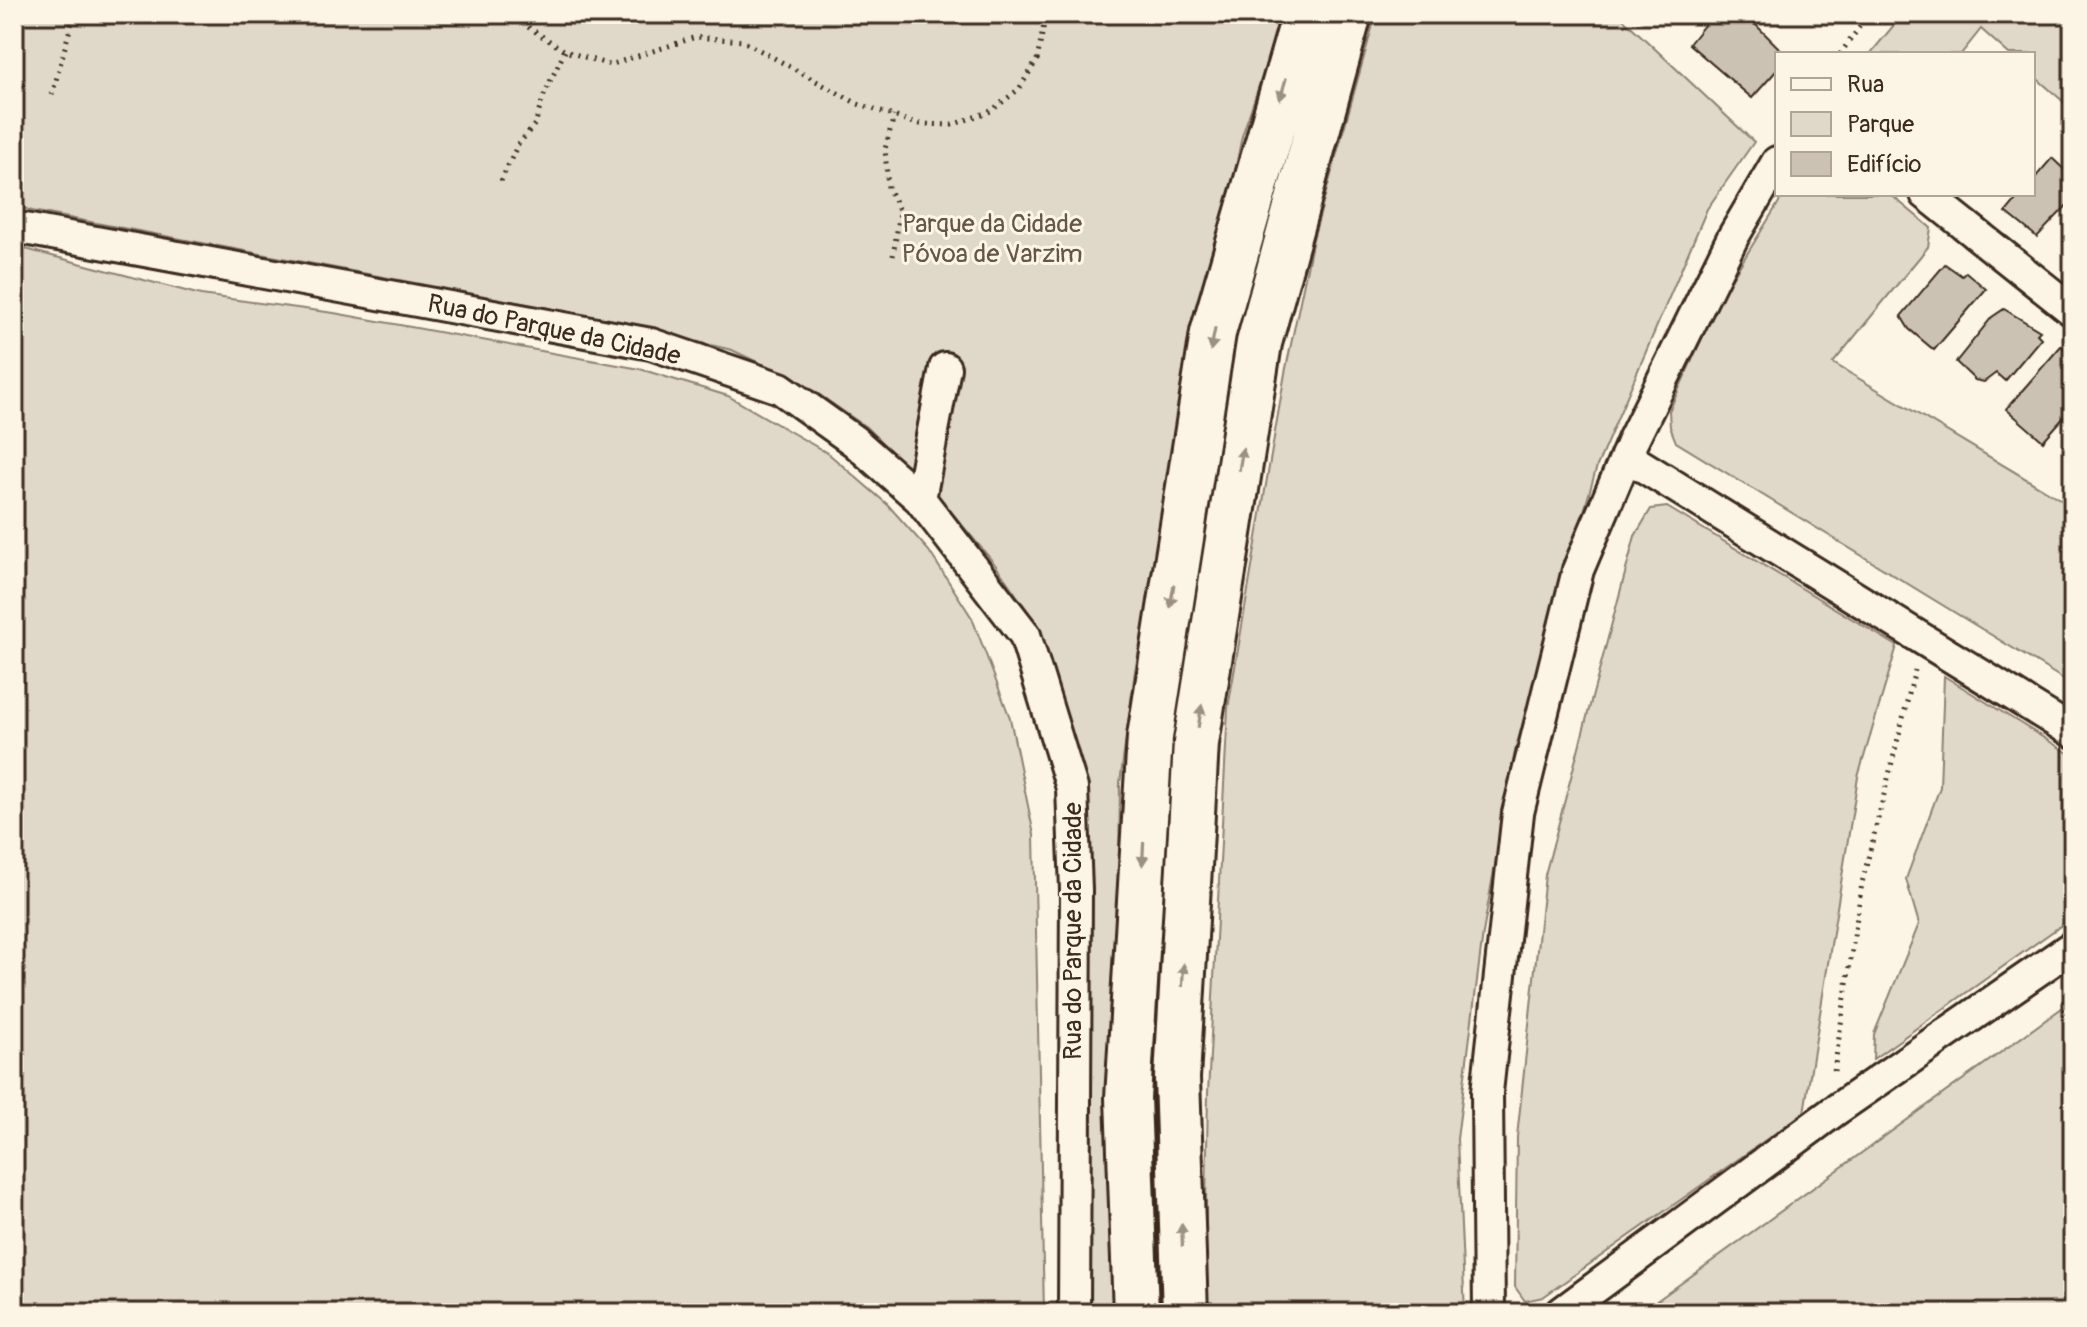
<svg xmlns="http://www.w3.org/2000/svg" width="2087" height="1327" viewBox="0 0 2087 1327" font-family="Pangolin,sans-serif">
<style>
.green{fill:#e0d8c8;stroke:#8e8173;stroke-width:2}
.building{fill:#ccc2b3;stroke:#3b2a1e;stroke-width:2}
.lines{fill:none;stroke-linecap:round;stroke-linejoin:round}
.street-casing{stroke:#3b2a1e;stroke-width:36}
.primary-casing{stroke:#3b2a1e;stroke-width:50}
.path{stroke:#3b2a1e;stroke-width:5;stroke-dasharray:2 6;stroke-linecap:butt}
.street{stroke:#fcf5e5;stroke-width:30}
.primary{stroke:#fcf5e5;stroke-width:44}
.oneway{fill:#9c9082}
.labels{text-anchor:middle;dominant-baseline:central;stroke-width:6;stroke-linejoin:round;paint-order:stroke}
.park-label{font-size:26px;fill:#645648;stroke:#fcf5e5}
.street-label{font-size:26px;fill:#3b2a1e;stroke:#fcf5e5}
</style>
<rect width="100%" height="100%" fill="#fcf5e5"/>
<filter id="ink" filterUnits="userSpaceOnUse"><feTurbulence type="fractalNoise" baseFrequency=".0125" numOctaves="2"/><feDisplacementMap in="SourceGraphic" scale="16" xChannelSelector="R" yChannelSelector="G"/><feConvolveMatrix kernelMatrix="1 2 1 2 8 2 1 2 1" color-interpolation-filters="sRGB"/></filter>
<g filter="url(#ink)">
<!-- green -->
<path class="green" d="M14,14H1283L1242,136L1135,671L1120,783L1114,1313H1089L1085,784L1039,627L994,563L947,507L866,427L804,384L732,350L570,312L32,211L14,205Z
M1376,14H1618L1754,142L1707,209L1597,466L1515,751L1483,933L1457,1139L1465,1313H1204L1208,1093L1228,708L1285,373L1313,239Z
M1903,14H2073V110L2033,75V54H2009L1981,29L1961,54H1870Z
M1784,194H1890L1931,228L1928,247L1833,363L2073,507V685L1676,442L1670,427L1669,411L1721,296Z
M14,246L201,295L334,313L640,369L728,396L829,454L888,505L929,551L972,618L1010,718L1034,835L1044,1313H14Z
M1667,507L1897,646L1858,777L1804,1113L1543,1297L1525,1301L1515,1287L1517,1137L1545,875L1635,536L1651,509Z
M1944,676L2073,756V917L1873,1059L1874,1034L1919,924L1906,879L1940,787Z
M2073,1000V1313H1640Z"/>
<!-- building -->
<path class="building" d="M1713,14H1745L1785,54H1777V70L1752,98L1689,44Z
M2052,158L2073,178V199L2037,237L2006,212L2021,194H2033V180Z
M1945,264L1962,276L1966,272L1986,289L1934,350L1909,329L1901,316Z
M2004,309L2040,331L2037,334L2041,338L2005,381L1996,373L1984,382L1975,380L1956,362L1992,317Z
M2061,346L2073,356V407L2043,441L2006,409Z"/>
<g class="lines">
<!-- street casing -->
<g class="street-casing">
<path id="street" d="M1926,194L2073,311
M14,227L651,344L780,388L854,441L920,499L1025,635L1072,788L1076,890L1074,1313
M1626,456L2073,732
M920,499L945,368
M1489,1313L1487,1092L1518,813L1578,570L1633,440L1733,237L1777,162
M1561,1313L1833,1112L2073,946"/>
</g>
<!-- primary casing -->
<g class="primary-casing">
<path id="primary" d="M1136,1313L1128,1098L1150,737L1213,333L1305,14
M1185,1313L1177,1078L1196,743L1259,343L1349,14"/>
</g>
<!-- path -->
<path class="path" d="M508,14L565,51L610,65L696,37L743,41L858,104L917,124L952,125L991,111L1019,89L1037,60L1046,14
M1840,54L1869,14
M52,95L74,14
M501,181L517,146L535,124L545,92L565,51
M893,256L900,212L888,188L885,149L894,116
M1834,1071L1862,883L1915,670"/>
<!-- street -->
<use href="#street" class="street"/>
<!-- primary -->
<use href="#primary" class="primary"/>
</g>
<!-- one-way arrows -->
<defs><path id="oneway-solid" d="M-6-.8H1V-3.2L6.5 0L1 3.2V.8H-6Z" transform="scale(2)"/></defs>
<g class="oneway">
<use href="#oneway-solid" transform="translate(1283 89) rotate(106)"/>
<use href="#oneway-solid" transform="translate(1213 339) rotate(101)"/>
<use href="#oneway-solid" transform="translate(1241 459) rotate(-81)"/>
<use href="#oneway-solid" transform="translate(1172 596) rotate(99)"/>
<use href="#oneway-solid" transform="translate(1200 716) rotate(-81)"/>
<use href="#oneway-solid" transform="translate(1143 854) rotate(93)"/>
<use href="#oneway-solid" transform="translate(1183 975) rotate(-87)"/>
<use href="#oneway-solid" transform="translate(1182 1235) rotate(-92)"/>
</g>
</g>
<g class="labels">
<!-- park labels -->
<g class="park-label">
<text x="992" y="224">Parque da Cidade<tspan x="992" dy="30">Póvoa de Varzim</tspan></text>
</g>
<!-- street labels -->
<g class="street-label">
<text transform="translate(554 330) rotate(12)">Rua do Parque da Cidade</text>
<text transform="translate(1073 931) rotate(-90)">Rua do Parque da Cidade</text>
</g>
</g>
<!-- margin -->
<rect width="2087" height="1327" fill="none" stroke="#fcf5e5" stroke-width="48"/>
<rect x="24" y="24" width="2039" height="1279" fill="none" stroke="#3b2a1e" stroke-width="3" filter="url(#ink)"/>
<!-- legend -->
<rect x="1775" y="52" width="260" height="144" fill="#fcf5e5" stroke="#afa495" stroke-width="2"/>
<rect x="1791" y="78" width="40" height="12" fill="#fcf5e5" stroke="#afa495" stroke-width="2"/>
<text x="1847" y="92" font-size="24" fill="#3b2a1e">Rua</text>
<rect x="1791" y="112" width="40" height="24" fill="#e0d8c8" stroke="#afa495" stroke-width="2"/>
<text x="1847" y="132" font-size="24" fill="#3b2a1e">Parque</text>
<rect x="1791" y="152" width="40" height="24" fill="#ccc2b3" stroke="#afa495" stroke-width="2"/>
<text x="1847" y="172" font-size="24" fill="#3b2a1e">Edifício</text>
</svg>
